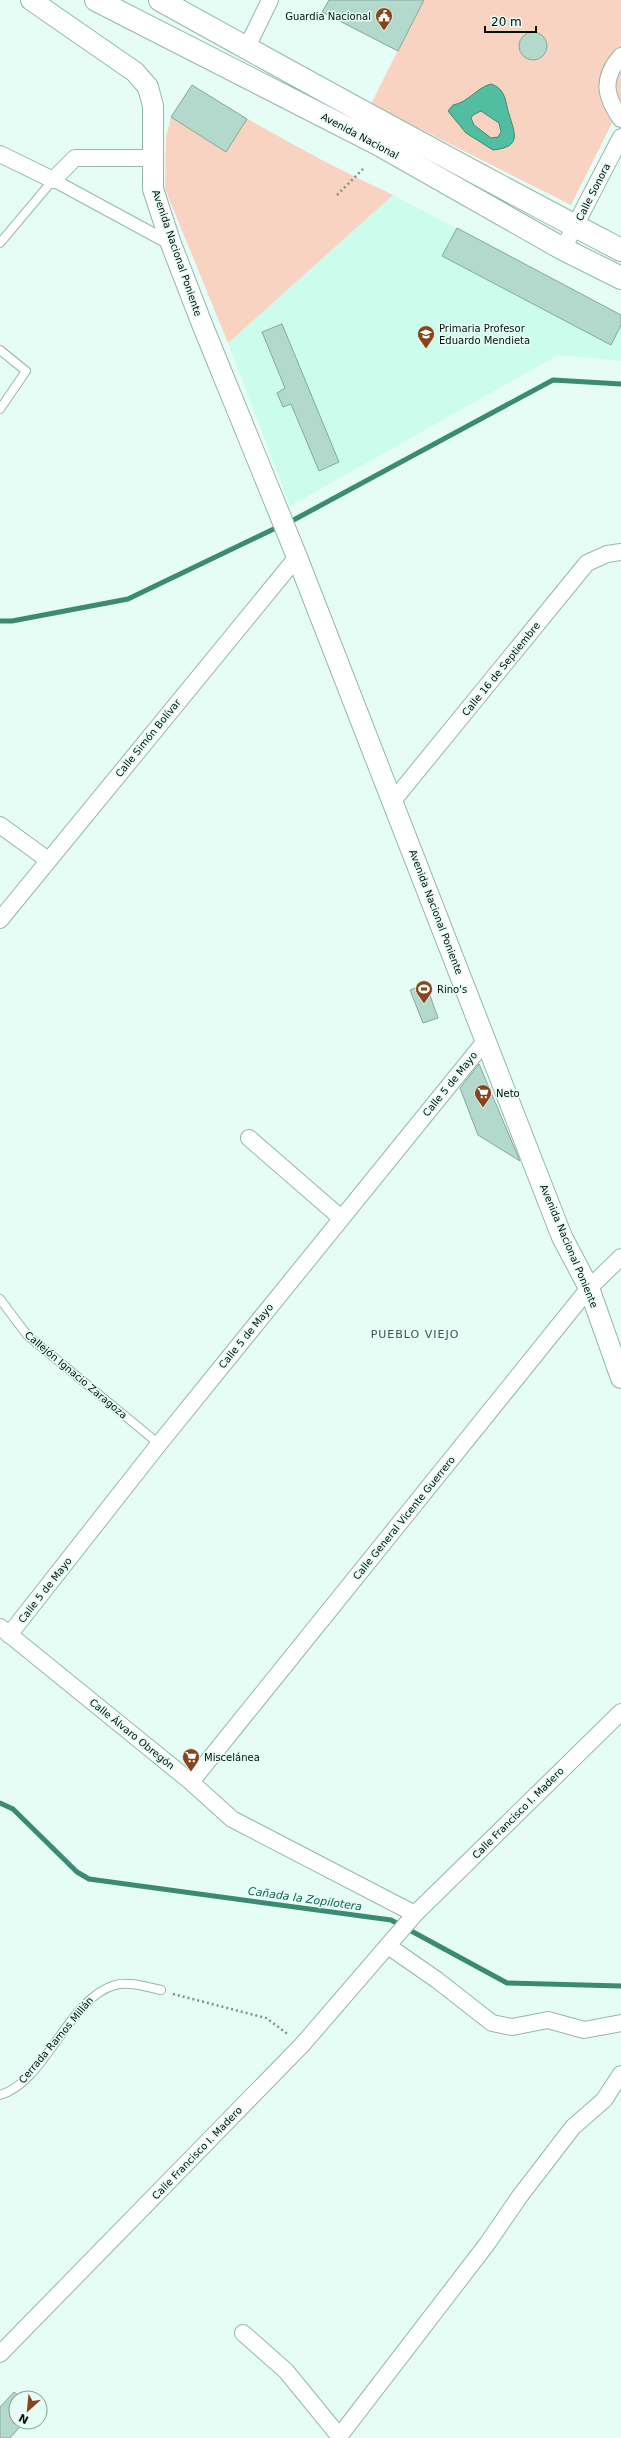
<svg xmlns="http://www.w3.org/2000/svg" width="621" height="2438" viewBox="0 0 621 2438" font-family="'DejaVu Sans',sans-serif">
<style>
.built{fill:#ccfcec}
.green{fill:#f8d3c1}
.water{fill:#51bea1;stroke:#3a8a74;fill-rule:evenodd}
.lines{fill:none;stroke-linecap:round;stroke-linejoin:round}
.stream{stroke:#3a8a74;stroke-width:5}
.building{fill:#b3d9cc;stroke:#84a99c}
.service-casing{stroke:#92b8ab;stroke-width:10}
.pedestrian-casing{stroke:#92b8ab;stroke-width:14}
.minor-casing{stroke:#92b8ab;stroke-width:18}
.tertiary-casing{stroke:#92b8ab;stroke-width:22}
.secondary-casing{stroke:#92b8ab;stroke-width:24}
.path{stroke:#81938d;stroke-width:2.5;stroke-dasharray:2 3;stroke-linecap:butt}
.service{stroke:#fff;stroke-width:8}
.pedestrian{stroke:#fff;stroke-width:12}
.minor{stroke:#fff;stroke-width:16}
.tertiary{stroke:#fff;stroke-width:20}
.secondary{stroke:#fff;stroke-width:22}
.labels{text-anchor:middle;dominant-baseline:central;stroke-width:3;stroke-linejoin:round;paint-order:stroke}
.poi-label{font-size:10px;fill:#030f0b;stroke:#e6fdf5;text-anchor:start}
.street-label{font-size:10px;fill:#030f0b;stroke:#e6fdf5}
.neighbourhood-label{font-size:11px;letter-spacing:1px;fill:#35574d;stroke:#e6fdf5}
.water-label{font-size:11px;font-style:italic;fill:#0c6552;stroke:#e6fdf5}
</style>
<rect width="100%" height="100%" fill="#e6fdf5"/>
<!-- built -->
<path class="built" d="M393,195L621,315V361L558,355L290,506L228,343Z"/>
<!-- green -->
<path class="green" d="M418,0H621V105L571,205L371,104L420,6Z
M192,85C257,126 324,163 393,195L228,343L165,189L166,137L171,117Z"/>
<!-- water -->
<path class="water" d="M491,84C506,89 505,101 509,114C515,134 522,147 493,150L466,133L448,111L453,105C469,102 476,88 491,84ZM481,111L499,123L501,132L498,137L491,138L474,125L471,118L473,115Z"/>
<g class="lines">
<!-- stream -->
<path class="stream" d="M288,523L553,380L621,384
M0,621H12L128,599L280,526
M0,1803L13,1809L77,1872L89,1879L391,1920L507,1983L621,1986"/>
</g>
<!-- building -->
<path class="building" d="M329,0H424L398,51L322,12Z
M519 46a14 14 0 1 1 28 0a14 14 0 1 1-28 0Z
M192,85L247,119L226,152L171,117Z
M457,228L621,315V325L611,345L442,256Z
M282,324L339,462L319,471L291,404L283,407L277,393L285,388L262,332Z
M426,984L438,1018L423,1023L410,990Z
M479,1064L520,1161L478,1135L460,1088Z
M14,2392L21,2398H16V2422H24L10,2438H0V2407Z"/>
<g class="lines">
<!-- service casing -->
<g class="service-casing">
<path id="service" d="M0,243L53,180
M0,350L26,371L0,409
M0,1299L27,1335L159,1444
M0,2095C46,2082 68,1998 115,1985C129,1981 147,1987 161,1990"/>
</g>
<!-- pedestrian casing -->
<g class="pedestrian-casing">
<path id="pedestrian" d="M53,180L171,244"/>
</g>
<!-- minor casing -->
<g class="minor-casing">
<path id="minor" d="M247,47L270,0
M621,56C601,79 605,96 621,119
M0,154L53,180L75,158H152
M563,249L621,137
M392,802L587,563L607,554L621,552
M0,825L48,860
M0,920L297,557
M249,1138L341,1218
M0,1627L191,1782L232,1819L415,1914
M9,1635L159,1444L486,1040
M191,1782L589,1288L621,1257
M388,1946L437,1980L492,2023L512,2027L548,2020L584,2030L621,2023
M243,2333L286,2371L339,2436
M0,2354L302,2045L415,1914L621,1712
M338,2438L487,2244L520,2196L573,2127L604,2100L621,2074"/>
</g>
<!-- tertiary casing -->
<g class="tertiary-casing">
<path id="tertiary" d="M31,0L135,72L148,87L153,106V189L171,244L202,324L297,557L562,1237L589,1288L621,1378"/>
</g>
<!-- secondary casing -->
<g class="secondary-casing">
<path id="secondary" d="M96,0L378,144L563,249L621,278
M160,0C313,85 466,169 621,250"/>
</g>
<!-- path -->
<path class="path" d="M337,195L363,169
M173,1994L266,2018L289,2035"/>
<!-- service -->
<use href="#service" class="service"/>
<!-- pedestrian -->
<use href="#pedestrian" class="pedestrian"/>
<!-- minor -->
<use href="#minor" class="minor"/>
<!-- tertiary -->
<use href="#tertiary" class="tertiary"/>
<!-- secondary -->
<use href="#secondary" class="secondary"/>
</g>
<!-- icons -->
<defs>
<g id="civic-pin" transform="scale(0.9)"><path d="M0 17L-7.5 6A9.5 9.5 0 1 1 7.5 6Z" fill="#89431d" stroke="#e6fdf5"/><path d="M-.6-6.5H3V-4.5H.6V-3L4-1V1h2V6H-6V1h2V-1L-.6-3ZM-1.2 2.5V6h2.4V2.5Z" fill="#fff"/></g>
<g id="school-pin" transform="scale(0.9)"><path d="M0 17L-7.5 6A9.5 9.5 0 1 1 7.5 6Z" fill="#89431d" stroke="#e6fdf5"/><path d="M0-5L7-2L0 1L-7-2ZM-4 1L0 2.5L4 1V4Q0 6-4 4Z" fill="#fff"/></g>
<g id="stadium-pin" transform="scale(0.9)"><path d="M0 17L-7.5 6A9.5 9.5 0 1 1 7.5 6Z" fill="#89431d" stroke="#e6fdf5"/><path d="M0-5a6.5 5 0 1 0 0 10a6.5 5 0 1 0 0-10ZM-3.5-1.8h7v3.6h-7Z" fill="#fff"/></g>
<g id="supermarket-pin" transform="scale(0.9)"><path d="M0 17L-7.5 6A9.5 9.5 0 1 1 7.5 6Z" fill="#89431d" stroke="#e6fdf5"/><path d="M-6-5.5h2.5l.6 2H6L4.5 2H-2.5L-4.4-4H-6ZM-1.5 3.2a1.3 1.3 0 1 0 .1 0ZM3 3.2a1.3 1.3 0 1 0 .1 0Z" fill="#fff"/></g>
</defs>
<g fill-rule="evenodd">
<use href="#civic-pin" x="384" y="16"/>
<use href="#school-pin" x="426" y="334"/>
<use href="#stadium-pin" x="424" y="989"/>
<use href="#supermarket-pin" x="483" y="1093"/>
<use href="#supermarket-pin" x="191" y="1757"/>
</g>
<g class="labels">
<!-- poi labels -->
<g class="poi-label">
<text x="371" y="16" text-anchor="end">Guardia Nacional</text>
<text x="439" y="328">Primaria Profesor<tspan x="439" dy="12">Eduardo Mendieta</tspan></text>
<text x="437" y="989">Rino's</text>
<text x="496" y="1093">Neto</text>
<text x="204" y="1757">Miscelánea</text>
</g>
<!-- street labels -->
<g class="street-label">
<text transform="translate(360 136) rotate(28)">Avenida Nacional</text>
<text transform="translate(593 192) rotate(-63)">Calle Sonora</text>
<text transform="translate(177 253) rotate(71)">Avenida Nacional Poniente</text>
<text transform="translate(501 669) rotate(-51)">Calle 16 de Septiembre</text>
<text transform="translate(148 738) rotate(-51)">Calle Simón Bolívar</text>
<text transform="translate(436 912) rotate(69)">Avenida Nacional Poniente</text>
<text transform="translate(450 1084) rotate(-51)">Calle 5 de Mayo</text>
<text transform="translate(569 1246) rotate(67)">Avenida Nacional Poniente</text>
<text transform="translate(246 1336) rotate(-51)">Calle 5 de Mayo</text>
<text transform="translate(76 1375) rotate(40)">Callejón Ignacio Zaragoza</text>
<text transform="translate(404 1518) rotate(-51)">Calle General Vicente Guerrero</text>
<text transform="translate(45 1590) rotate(-52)">Calle 5 de Mayo</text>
<text transform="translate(132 1734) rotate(39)">Calle Álvaro Obregón</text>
<text transform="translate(518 1813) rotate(-45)">Calle Francisco I. Madero</text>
<text transform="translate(56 2040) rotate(-50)">Cerrada Ramos Millán</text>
<text transform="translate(197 2153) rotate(-46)">Calle Francisco I. Madero</text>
</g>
<!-- neighbourhood labels -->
<g class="neighbourhood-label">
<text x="415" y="1334">PUEBLO VIEJO</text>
</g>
<!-- water labels -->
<g class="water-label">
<text transform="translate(305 1899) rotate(8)">Cañada la Zopilotera</text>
</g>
</g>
<!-- north arrow -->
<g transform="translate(28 2410) rotate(207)"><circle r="19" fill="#e6fdf5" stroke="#8b9e97"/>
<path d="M0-3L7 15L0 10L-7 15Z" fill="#89431d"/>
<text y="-6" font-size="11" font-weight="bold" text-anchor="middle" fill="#030f0b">N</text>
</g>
<!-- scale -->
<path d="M485 26v6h51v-6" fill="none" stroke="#030f0b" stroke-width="2"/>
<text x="491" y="26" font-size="12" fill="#030f0b" stroke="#e6fdf5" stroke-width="3" paint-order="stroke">20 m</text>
</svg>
